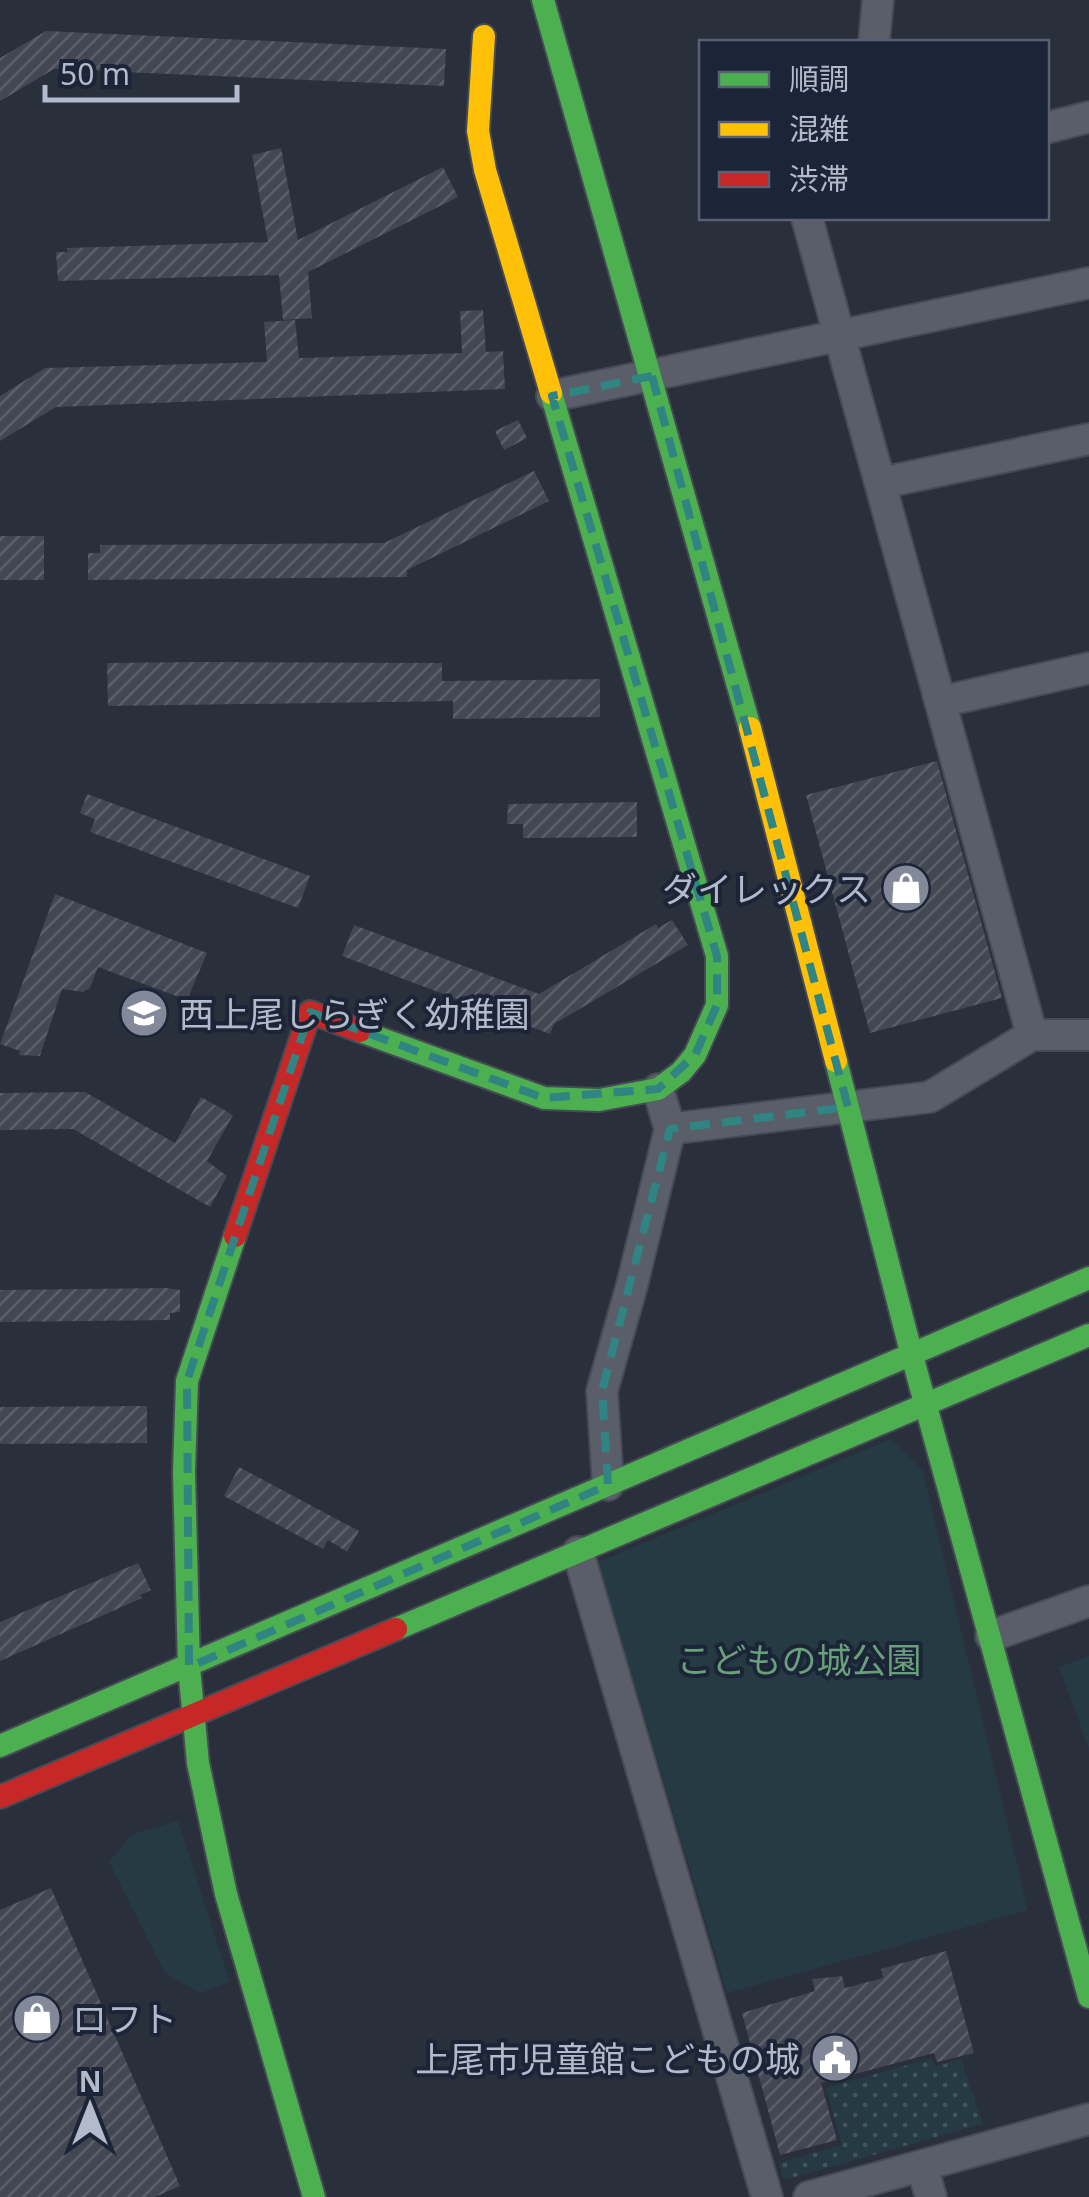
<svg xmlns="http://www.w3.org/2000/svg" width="1089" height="2197" viewBox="0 0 1089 2197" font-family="'Noto Sans','Noto Sans JP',sans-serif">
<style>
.park{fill:#253a42}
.garden{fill:url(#garden-dots)}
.building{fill:url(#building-hatch)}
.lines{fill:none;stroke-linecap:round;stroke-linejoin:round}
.street-casing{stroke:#464a54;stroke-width:34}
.fast-casing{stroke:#464a54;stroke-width:26}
.slow-casing{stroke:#464a54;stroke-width:26}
.jam-casing{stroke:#464a54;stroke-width:26}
.street{stroke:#5a5e68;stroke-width:30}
.fast{stroke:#4caf50;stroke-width:22}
.slow{stroke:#ffc107;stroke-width:22}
.jam{stroke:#c62828;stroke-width:22}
.marked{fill:none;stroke:#308481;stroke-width:8;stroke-dasharray:20 12;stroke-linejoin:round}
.labels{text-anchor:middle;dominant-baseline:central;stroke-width:8;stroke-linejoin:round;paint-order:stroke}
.poi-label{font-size:35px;fill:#b3bacc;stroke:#1c2437;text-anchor:end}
.park-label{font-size:35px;fill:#68a07b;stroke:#1c2437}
</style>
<defs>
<pattern id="garden-dots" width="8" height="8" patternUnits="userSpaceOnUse" patternTransform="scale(2.5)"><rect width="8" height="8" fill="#253a42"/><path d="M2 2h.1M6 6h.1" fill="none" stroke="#42545c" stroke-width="1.8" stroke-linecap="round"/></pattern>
<pattern id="building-hatch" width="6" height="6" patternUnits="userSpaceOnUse" patternTransform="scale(2.5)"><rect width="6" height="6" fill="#424752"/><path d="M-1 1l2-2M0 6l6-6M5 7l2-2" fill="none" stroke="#5b5f6a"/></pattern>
</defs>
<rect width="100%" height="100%" fill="#292f3b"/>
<!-- park -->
<path class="park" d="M891,1439L923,1471L1028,1910L727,1993L598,1562Z
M1089,1656V1749L1059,1667Z
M178,1821L230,1982L200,1993L165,1973L109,1862L132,1834Z"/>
<!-- garden -->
<path class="garden" d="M932,2058L935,2067L961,2059L983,2124L784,2180L779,2163L842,2145L826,2088Z"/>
<!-- building -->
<path class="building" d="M46,31L446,49L444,86L54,69L0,101V58Z
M281,148L298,240L443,167L458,197L308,272L312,318L283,320L279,275L58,281L56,252H68L67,248L268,242L252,155Z
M483,310L486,352L503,351L505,389L56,407L0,441V396L45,368L267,362L264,322L295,320L299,358L462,353L460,311Z
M518,420L527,438L504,450L495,431Z
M534,471L549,501L407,570V577L88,580V553H100V545L384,543Z
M0,536H44V580H0Z
M199,662L442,663V681L600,679V717L453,719V701L108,706L107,663Z
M937,761L1002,998L870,1033L806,795Z
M87,794L310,876L298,908L90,832L95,819L80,813Z
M637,802V837L523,838V824H507L508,804Z
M55,894L207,953L187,1000L98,967L90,988L83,992L62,989L40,1056L19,1055L20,1051L0,1044Z
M672,920L688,945L554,1024L550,1034L342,956L354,925L539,994L656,924L658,928Z
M85,1092L175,1143L201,1097L233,1115L207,1161L227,1176L210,1207L73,1129L0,1130V1093Z
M166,1288L180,1290V1312L170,1313V1320L0,1322V1290Z
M147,1406V1443L0,1444V1407Z
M239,1467L359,1531L347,1552L328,1540L323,1549L224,1496Z
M138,1563L151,1590L140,1595L142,1598L0,1661V1622Z
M51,1888L180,2186L155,2197H0V1910Z
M946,1951L974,2053L937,2062L934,2053L821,2083L837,2140L780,2155L742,2013L815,1991L812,1979L842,1976L845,1988L883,1978L881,1969Z"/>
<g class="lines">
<!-- street casing -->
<g class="street-casing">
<path id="street" d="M874,42L878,0
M1046,128L1089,117
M807,218L1032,1035
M552,396L1089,283
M881,483L1089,439
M940,702L1089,668
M670,1129L930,1097L1032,1035H1089
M608,1485L602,1391L632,1285L670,1129L658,1089
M578,1552L767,2197
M991,1636L1089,1601
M922,2166L931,2197
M809,2197L1089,2119"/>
</g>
<!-- fast casing -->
<g class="fast-casing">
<path id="fast" d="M543,0L750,728
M360,1031L544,1098L599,1100L658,1089L681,1072L695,1055L717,1005V956L551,393
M836,1061L911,1352L1089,1997
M235,1236L187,1381L184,1472L189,1667L198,1763L226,1894L314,2197
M396,1629L1089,1335
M0,1746L1089,1278"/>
</g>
<!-- slow casing -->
<g class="slow-casing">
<path id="slow" d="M484,36L478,131L485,170L551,393
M750,728L836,1061"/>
</g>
<!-- jam casing -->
<g class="jam-casing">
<path id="jam" d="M235,1236L310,1012L360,1031
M0,1797L396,1629"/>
</g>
<!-- street -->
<use href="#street" class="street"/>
<!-- fast -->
<use href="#fast" class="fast"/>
<!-- slow -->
<use href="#slow" class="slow"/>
<!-- jam -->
<use href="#jam" class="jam"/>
</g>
<!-- marked area -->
<path class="marked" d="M652,376L848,1107L670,1129L602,1391L608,1485L189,1667L187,1381L310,1012L544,1098L658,1089L695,1055L717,1005V956L552,396Z"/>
<!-- icons -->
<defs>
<g id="shop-disc" transform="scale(2.5)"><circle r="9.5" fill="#838999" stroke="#1c2437"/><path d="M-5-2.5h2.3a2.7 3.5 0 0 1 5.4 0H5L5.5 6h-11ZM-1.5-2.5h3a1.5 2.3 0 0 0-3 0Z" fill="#fff"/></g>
<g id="school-disc" transform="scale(2.5)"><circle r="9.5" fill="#838999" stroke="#1c2437"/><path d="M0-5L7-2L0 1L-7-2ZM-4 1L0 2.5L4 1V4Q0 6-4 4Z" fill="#fff"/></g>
<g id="civic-disc" transform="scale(2.5)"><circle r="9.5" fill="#838999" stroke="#1c2437"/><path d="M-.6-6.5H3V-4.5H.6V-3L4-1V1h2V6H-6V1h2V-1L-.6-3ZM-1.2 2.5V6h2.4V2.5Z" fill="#fff"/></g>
</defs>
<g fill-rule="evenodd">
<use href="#shop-disc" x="906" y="888"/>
<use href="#school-disc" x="144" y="1013"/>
<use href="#shop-disc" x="37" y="2018"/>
<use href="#civic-disc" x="835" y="2058"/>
</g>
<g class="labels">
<!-- poi labels -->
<g class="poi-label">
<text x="871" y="888">ダイレックス</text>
<text x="179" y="1013" text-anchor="start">西上尾しらぎく幼稚園</text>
<text x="72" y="2018" text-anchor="start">ロフト</text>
<text x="800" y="2058">上尾市児童館こどもの城</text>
</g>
<!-- park labels -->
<g class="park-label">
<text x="799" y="1659">こどもの城公園</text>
</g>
</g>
<!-- legend -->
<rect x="699" y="40" width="350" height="180" fill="#1c2437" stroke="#586073" stroke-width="2.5"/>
<rect x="719" y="72" width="50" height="15" fill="#4caf50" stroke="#586073" stroke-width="2.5"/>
<text x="789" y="90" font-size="30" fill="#b3bacc">順調</text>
<rect x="719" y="122" width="50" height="15" fill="#ffc107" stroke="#586073" stroke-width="2.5"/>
<text x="789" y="140" font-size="30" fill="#b3bacc">混雑</text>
<rect x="719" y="172" width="50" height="15" fill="#c62828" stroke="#586073" stroke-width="2.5"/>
<text x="789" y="190" font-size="30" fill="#b3bacc">渋滞</text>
<!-- north arrow -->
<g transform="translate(90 2107)" stroke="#1c2437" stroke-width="8" paint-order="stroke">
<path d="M0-8L18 38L0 25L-18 38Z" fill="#b3bacc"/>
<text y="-15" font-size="28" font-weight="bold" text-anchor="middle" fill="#b3bacc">N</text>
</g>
<!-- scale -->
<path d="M45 85v15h192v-15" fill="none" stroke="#b3bacc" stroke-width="5"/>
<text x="60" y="85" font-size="30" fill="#b3bacc" stroke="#1c2437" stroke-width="8" paint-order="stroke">50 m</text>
</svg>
